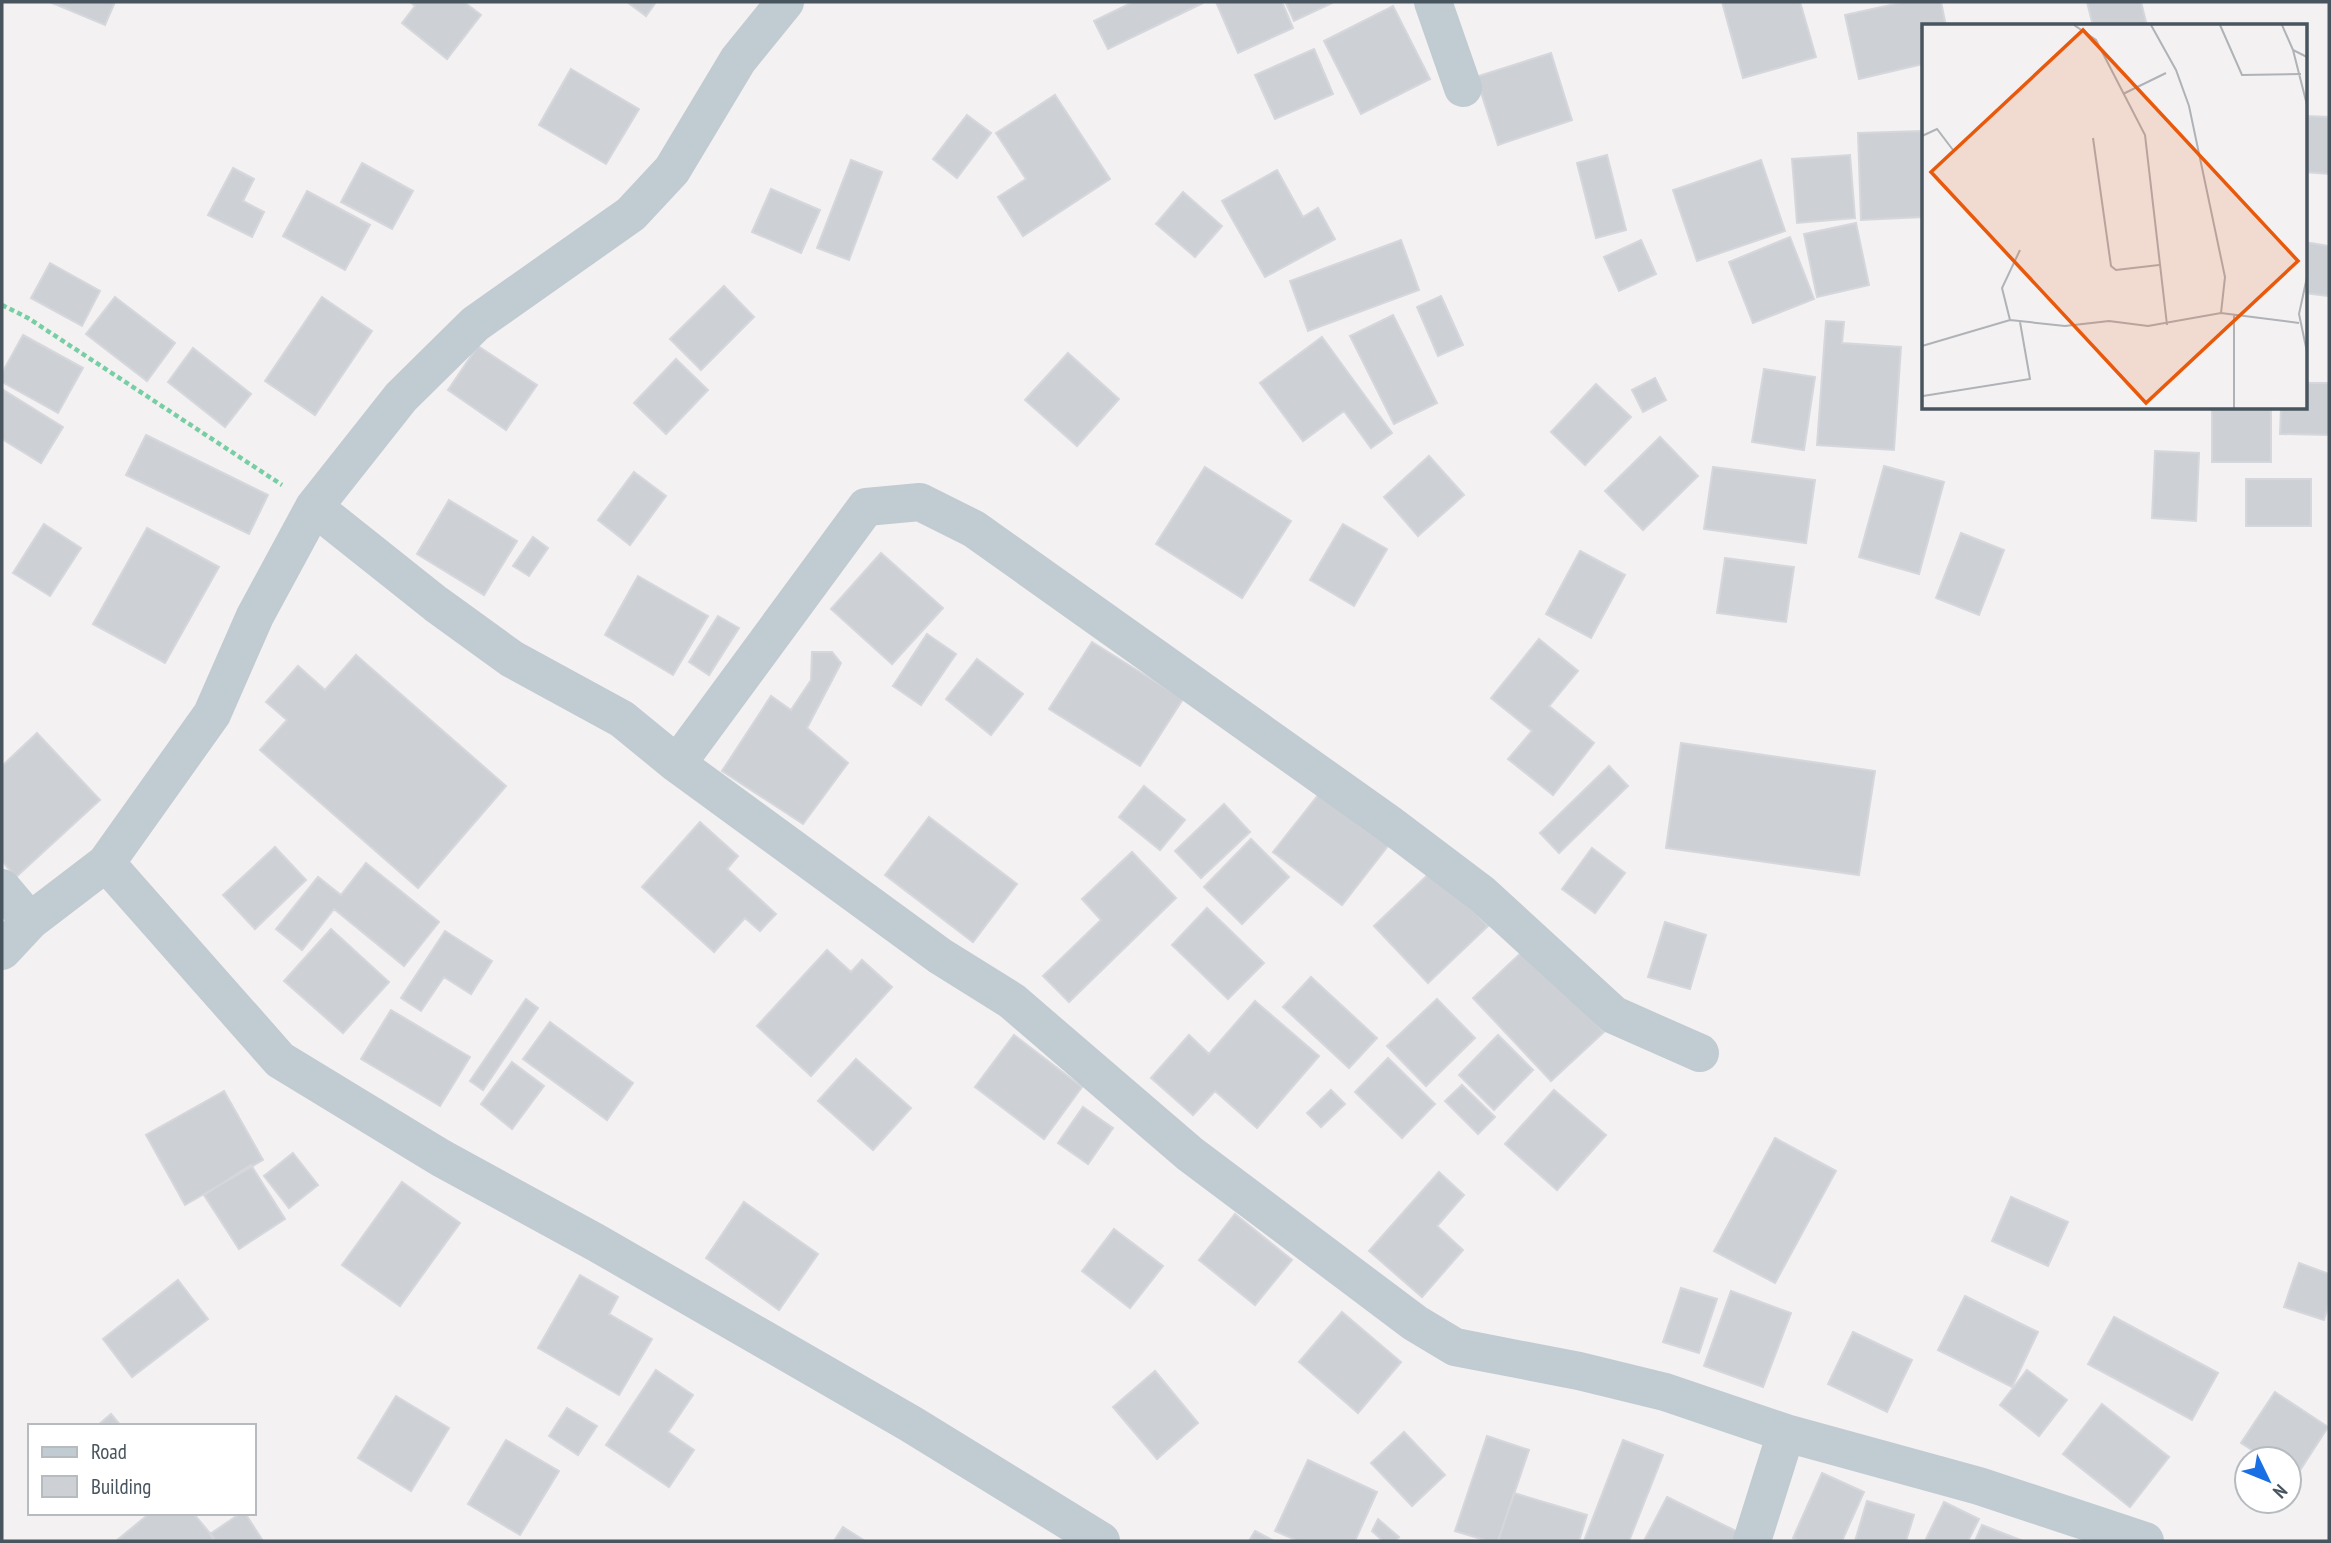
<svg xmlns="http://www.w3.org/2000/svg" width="2331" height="1543" viewBox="0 0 2331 1543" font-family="'PT Sans Narrow',sans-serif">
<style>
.building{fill:#cdd0d5;stroke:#d5d7dc;stroke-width:2}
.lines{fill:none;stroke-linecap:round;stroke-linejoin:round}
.path{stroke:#77cea4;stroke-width:4.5;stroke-dasharray:5 3.5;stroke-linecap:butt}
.minor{stroke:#c1cbd2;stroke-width:38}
.inset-road{fill:none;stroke:#afb2b6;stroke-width:2}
.view{fill:#e8590c;fill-opacity:0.15;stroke:#e8590c;stroke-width:3.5}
.inset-edge{fill:none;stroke:#48545e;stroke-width:3.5}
</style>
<rect width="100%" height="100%" fill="#f3f1f1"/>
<!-- building -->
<path class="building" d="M50,2H115L105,25Z
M410,2H464L481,15L447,59L402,23L415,6Z
M627,2H656L646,16Z
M1133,2H1203V3L1108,49L1094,21Z
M1216,2H1282L1293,28L1238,53Z
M1289,2H1334L1294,21L1286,3Z
M1722,2H1800L1816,57L1743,78Z
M1904,2H1941L1946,26H1923V64L1859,79L1845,15Z
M2087,2H2141L2147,26H2093Z
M1393,6L1430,79L1361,114L1324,41Z
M1314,49L1333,94L1275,119L1255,75Z
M1551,53L1572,120L1498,145L1476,77Z
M571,69L639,109L606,164L539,125Z
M1055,95L1110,179L1023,236L998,197L1026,179L996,133Z
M967,115L991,133L957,178L933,159Z
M2305,116L2329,117V174L2305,172Z
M1922,131L1923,217L1861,220L1858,133Z
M1607,155L1626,230L1596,238L1577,163Z
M1850,155L1855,218L1797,223L1792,159Z
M851,160L882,172L849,260L817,248Z
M1761,160L1785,231L1697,261L1673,190Z
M362,163L413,191L392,229L341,202Z
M233,168L254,179L243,201L264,212L252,237L208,215Z
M1277,170L1303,217L1318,208L1335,239L1265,277L1222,201Z
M771,189L820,210L801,253L752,232Z
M307,191L370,225L345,270L283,236Z
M1183,192L1222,226L1195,257L1156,224Z
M1856,223L1869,285L1817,297L1804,234Z
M1790,237L1814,299L1753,323L1729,262Z
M1401,240L1419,290L1308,331L1290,281Z
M1641,240L1656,274L1619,291L1604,257Z
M2305,242L2329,246V296L2305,293Z
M50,263L100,291L82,326L31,298Z
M724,286L754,317L701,370L670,339Z
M1441,296L1463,345L1438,356L1417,307Z
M115,297L175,343L147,381L86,334Z
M322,297L372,331L315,415L265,381Z
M1393,315L1437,403L1394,424L1350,336Z
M1826,321L1844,322L1842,343L1901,347L1894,450L1817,445Z
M23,335L83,368L58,413L2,382V373Z
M1322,337L1392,433L1371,448L1344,411L1303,441L1260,383Z
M478,346L537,385L506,430L448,390Z
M193,348L251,394L225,427L168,382Z
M1068,353L1119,399L1077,446L1025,400Z
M676,359L708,390L666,434L634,403Z
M1764,369L1815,377L1804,450L1752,442Z
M1655,378L1666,400L1643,412L1632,390Z
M2305,383H2329V435L2280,434L2281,408H2305Z
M1596,384L1631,417L1585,465L1551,432Z
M2,389L63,427L41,463L2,439Z
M2212,408H2271V462H2212Z
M146,435L268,495L249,534L126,475Z
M1660,437L1698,476L1643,530L1605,491Z
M2155,451L2199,453L2196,521L2152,518Z
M1429,456L1464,495L1418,536L1384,497Z
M1884,466L1944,482L1919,574L1859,557Z
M1205,467L1291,521L1242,598L1156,544Z
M1713,467L1815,480L1806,543L1704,529Z
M634,472L666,496L630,545L598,520Z
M2246,479H2311V526H2246Z
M449,500L517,541L484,595L417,554Z
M44,524L81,548L50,596L13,573Z
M1343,524L1387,549L1354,606L1310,580Z
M147,528L219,567L165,663L93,624Z
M1961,533L2004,550L1979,615L1936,598Z
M533,537L548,548L529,576L513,566Z
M1580,551L1625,575L1591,638L1546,614Z
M881,553L943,608L892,664L831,609Z
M1725,558L1794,567L1786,622L1717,613Z
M638,576L708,616L673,675L605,635Z
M718,616L739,628L709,675L689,662Z
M927,634L956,654L921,705L893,686Z
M1539,639L1578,671L1549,706L1594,743L1553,795L1508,759L1532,731L1491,698Z
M1092,642L1183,699L1140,766L1049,709Z
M812,652H832L841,663L807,728L848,763L803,824L722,771L771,696L791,710L811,680Z
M356,655L506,786L418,888L260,750L287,720L266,702L298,666L325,690Z
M977,659L1023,694L991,735L946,699Z
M37,733L100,800L16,877L2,861V766Z
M1681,743L1875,771L1859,875L1666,848Z
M1609,766L1628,786L1559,853L1540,833Z
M1327,784L1395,837L1342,905L1273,852Z
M1144,786L1185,820L1160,850L1119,817Z
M1224,804L1250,832L1201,878L1175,851Z
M929,817L1017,884L973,942L885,875Z
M700,822L738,856L727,869L776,914L760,931L745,918L714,952L642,887Z
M1251,839L1289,877L1242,924L1204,887Z
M275,847L306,880L255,929L223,895Z
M1592,848L1625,873L1595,913L1562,889Z
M1132,852L1176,898L1069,1002L1043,976L1101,920L1082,899Z
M366,863L439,922L404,966L334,909L302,950L276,929L318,877L341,895Z
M1434,869L1488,926L1428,983L1374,926Z
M1207,908L1264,963L1228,999L1172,945Z
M1665,922L1706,935L1690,989L1648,977Z
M331,929L389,982L343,1033L284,981Z
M445,931L492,961L471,994L444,977L421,1011L401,998Z
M1526,948L1604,1032L1551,1081L1473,998Z
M827,950L851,972L862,960L892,987L811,1076L757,1026Z
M1311,977L1377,1038L1349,1068L1283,1007Z
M526,999L538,1008L483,1090L470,1081Z
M1437,999L1475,1038L1426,1086L1387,1046Z
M1255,1001L1319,1056L1257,1128L1215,1091L1193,1115L1151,1078L1189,1035L1209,1054Z
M391,1010L470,1057L440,1106L361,1059Z
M550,1022L633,1083L607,1120L523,1059Z
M1014,1035L1082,1087L1044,1139L975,1087Z
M1498,1035L1533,1070L1494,1110L1459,1075Z
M1388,1058L1435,1104L1402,1138L1355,1092Z
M856,1059L911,1108L873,1150L818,1101Z
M512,1062L544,1086L512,1129L481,1104Z
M1462,1085L1495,1117L1478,1134L1445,1101Z
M1331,1090L1345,1104L1321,1127L1307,1113Z
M1554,1090L1606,1135L1557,1190L1505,1144Z
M224,1091L263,1160L185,1205L146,1135Z
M1083,1107L1113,1128L1088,1164L1058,1143Z
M1775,1138L1836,1171L1775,1283L1714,1251Z
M293,1153L318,1185L289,1208L264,1176Z
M251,1165L285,1219L239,1249L204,1195Z
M1439,1172L1464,1195L1437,1226L1463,1250L1422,1297L1369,1251Z
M402,1182L460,1223L400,1306L342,1265Z
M2011,1197L2068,1222L2048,1266L1992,1241Z
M744,1202L818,1254L779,1310L706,1258Z
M1235,1214L1292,1260L1255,1305L1199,1260Z
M1114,1229L1163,1266L1130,1308L1082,1271Z
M2299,1263L2329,1274V1304L2324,1320L2284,1307Z
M580,1275L618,1297L609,1314L652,1339L619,1395L538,1348Z
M178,1280L208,1319L132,1377L103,1339Z
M1681,1288L1717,1299L1699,1353L1663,1342Z
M1731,1291L1791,1313L1763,1387L1704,1366Z
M1965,1296L2038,1332L2012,1387L1938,1350Z
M1342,1312L1401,1362L1358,1413L1299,1362Z
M2114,1317L2218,1373L2192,1420L2088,1364Z
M1853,1332L1912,1360L1887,1412L1828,1384Z
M656,1370L693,1395L668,1432L694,1450L669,1487L606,1445Z
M2027,1370L2067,1400L2039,1436L2000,1405Z
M1155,1371L1198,1423L1157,1459L1113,1407Z
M2275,1392L2328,1427L2295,1478L2289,1474V1459H2266L2241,1443Z
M396,1396L449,1428L411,1491L358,1458Z
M2102,1404L2169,1457L2130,1507L2063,1454Z
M567,1408L597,1426L578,1455L549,1436Z
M111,1414L121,1426H97Z
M1404,1432L1445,1475L1412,1506L1371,1463Z
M1487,1436L1529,1450L1498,1541H1488L1455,1531Z
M506,1440L559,1471L520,1535L468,1504Z
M1623,1440L1663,1455L1629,1541H1584Z
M1308,1460L1377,1492L1355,1541H1298L1275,1531Z
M1822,1473L1864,1492L1842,1541H1799L1793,1538Z
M1514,1493L1587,1515L1579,1541H1498Z
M1667,1497L1742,1534L1739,1541H1644Z
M1867,1501L1914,1515L1906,1541H1855Z
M1944,1502L1979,1519L1968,1541H1925Z
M150,1513H193L214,1538L210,1541H116Z
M241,1513H245L263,1541H215L210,1534Z
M1378,1519L1399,1537L1395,1541H1383L1372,1531Z
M1982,1525L2023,1541H1975Z
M843,1527L865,1541H834Z
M1255,1531L1274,1541H1249Z"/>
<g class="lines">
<!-- path -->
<path class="path" d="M2,305L28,318L282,485"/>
<!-- minor -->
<path class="minor" d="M1433,2L1463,88
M314,507L436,604L512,659L622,719L677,764L940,956L1012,1001L1190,1154L1415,1323L1455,1347L1579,1371L1665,1392L1786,1433L1979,1486L2145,1541
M677,764L866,507L920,502L974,529L1388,823L1482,894L1614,1015L1700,1053
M106,863L280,1060L441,1158L595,1242L911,1424L1101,1541
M2,888L30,921
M2,951L30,921L106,863L212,714L255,616L314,507L401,397L475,324L631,214L672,170L738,60L785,2
M1752,1541L1786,1433"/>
</g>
<!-- overview -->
<g transform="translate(1922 24)">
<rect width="385" height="385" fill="#f3f1f1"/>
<path class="inset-road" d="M152,1L174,16L223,111L245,301M229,1L254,46L267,82L303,253L299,289M298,1L320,51L379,50M360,1L371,26L385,33M371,26L385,81M201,70L244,49M0,112L15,105L31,126M171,114L189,242L194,246L237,241M385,253L377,290L385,328M312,291V384M88,296L80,264L98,226M0,322L88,296L143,302L187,297L226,302L299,289L377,299M1,372L108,355L98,298"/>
<path class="view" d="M161,6L376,237L224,379L9,148Z"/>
<rect width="385" height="385" class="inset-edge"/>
</g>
<!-- border -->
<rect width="2331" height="1543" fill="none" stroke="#48545e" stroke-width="7"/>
<!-- legend -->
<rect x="28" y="1424" width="228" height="91" fill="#ffffff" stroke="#b6bbbf" stroke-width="2"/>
<rect x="42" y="1447" width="35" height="10" fill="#c1cbd2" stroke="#b6bbbf" stroke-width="2"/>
<text x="91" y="1459" font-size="21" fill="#48545e">Road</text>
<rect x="42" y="1476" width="35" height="21" fill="#cdd0d5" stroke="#b6bbbf" stroke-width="2"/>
<text x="91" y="1494" font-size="21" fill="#48545e">Building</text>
<!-- north arrow -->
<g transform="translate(2268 1480) rotate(133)"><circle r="33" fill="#ffffff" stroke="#b6bbbf" stroke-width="2"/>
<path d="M0-5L12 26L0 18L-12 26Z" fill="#1970e5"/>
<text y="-10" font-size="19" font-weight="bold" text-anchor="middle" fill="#48545e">N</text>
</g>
</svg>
